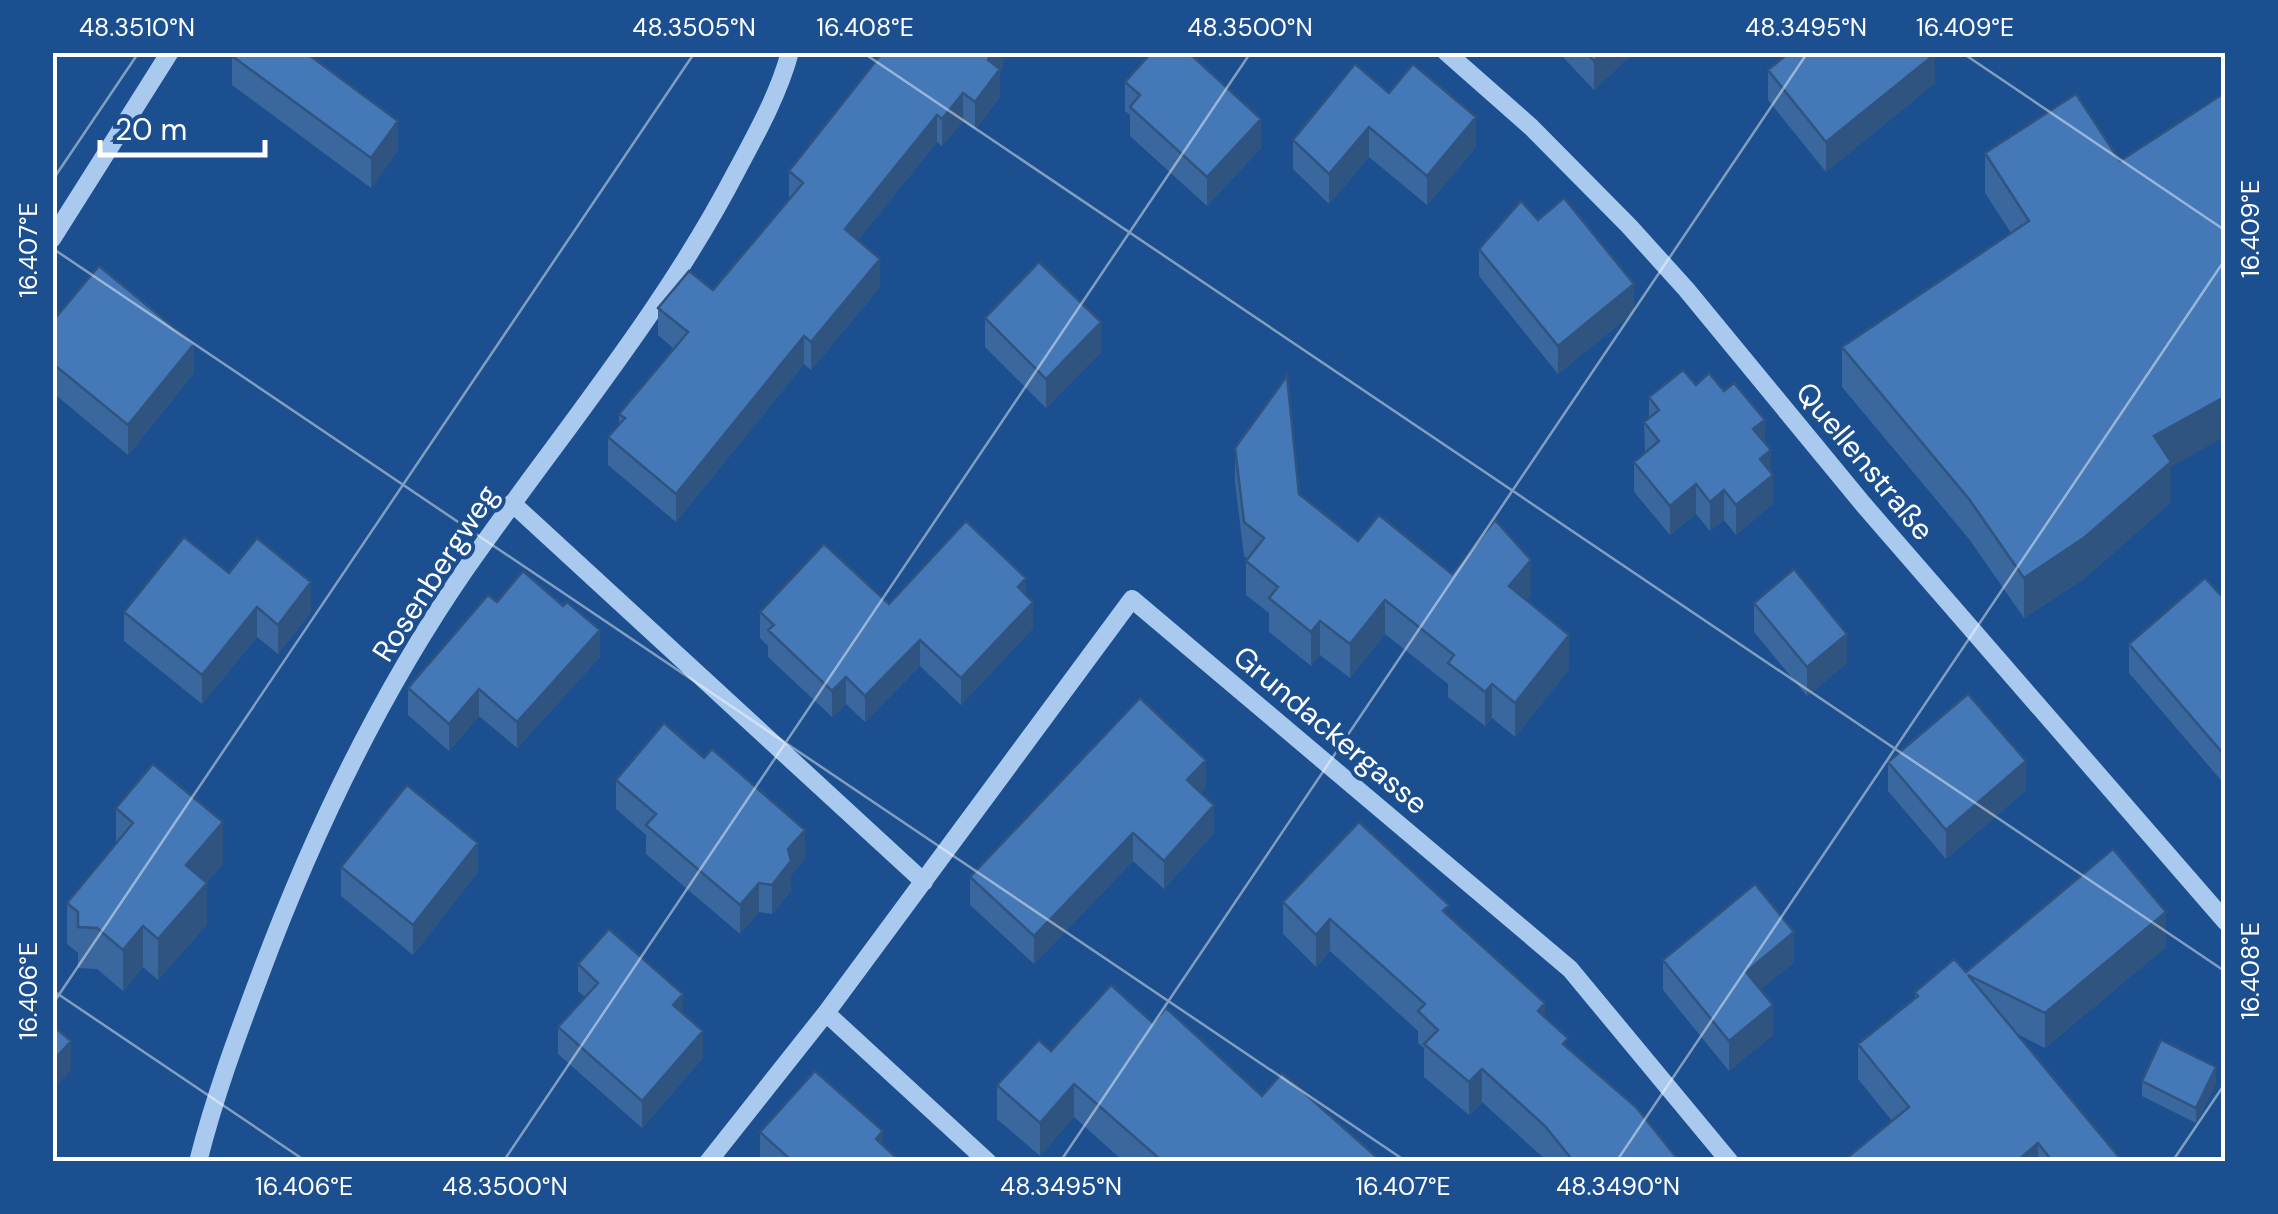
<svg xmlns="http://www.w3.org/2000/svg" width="2278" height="1214" viewBox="0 0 2278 1214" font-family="'DM Sans',sans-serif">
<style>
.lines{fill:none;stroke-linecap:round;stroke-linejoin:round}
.minor{stroke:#a9c9ee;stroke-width:18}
.wall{fill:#3a679d}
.shaded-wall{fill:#305480}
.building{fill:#4478b7;stroke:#305480;stroke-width:2.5}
.ticks{fill:none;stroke:#fff;stroke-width:2.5;stroke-opacity:0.45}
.labels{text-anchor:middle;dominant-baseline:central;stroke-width:8;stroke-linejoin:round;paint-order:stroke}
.street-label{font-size:30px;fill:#fff;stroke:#1b4f8f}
.neatline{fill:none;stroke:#fff;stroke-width:4}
.ticks-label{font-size:25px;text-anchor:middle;fill:#fff}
</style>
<rect width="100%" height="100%" fill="#1b4f8f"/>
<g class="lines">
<!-- minor -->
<path class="minor" d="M1446,52L1531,127L1629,226L1686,289L1863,504L2226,922
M52,239L170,52
M512,503L924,882
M826,1013L988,1162
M198,1162C214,1098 237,1036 260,975C313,833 379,695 465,570C557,438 663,313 737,170C757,133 779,93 790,52
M708,1162L826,1013L1132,599L1570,969L1730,1162"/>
</g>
<!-- wall -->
<path class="wall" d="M1003,52V67L1000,72V97L975,130L963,121L942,146L937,142L858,240L880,287L811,370L804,364L676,522L608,465V437L619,425V414L674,349L658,335V308L713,290L789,199V171Z
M1558,52H1634L1594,90Z
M232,56L398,150L371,188L232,85Z
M1768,70L1935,83L1826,172L1768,100Z
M1125,82L1261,148L1207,206L1130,136V115L1125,111Z
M1389,93L1476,147L1427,205L1369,157L1329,204L1293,169V140Z
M2076,94L2171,467V502L2085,578L2024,618L1969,539L1842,387V347L2011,233L1985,193V153Z
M1538,220L1634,312L1558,374L1479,276V249Z
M985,318L1101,352L1046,408L985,347Z
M52,322L194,373L128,455L52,392Z
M1696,385L1765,443L1771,472L1773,504L1736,535L1724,520L1710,531L1696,514L1670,535L1634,492V462L1645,453L1644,422L1649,419V397Z
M1235,448L1299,494L1358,541L1452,574L1531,594L1526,600L1569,669L1515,737L1492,718L1485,726L1448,697V684L1385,634L1350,678L1320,655L1311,666L1269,632V613L1246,595V561L1248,559L1244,556L1235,482Z
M229,573L311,612L278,654L257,637L202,704L124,641V612Z
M1026,594L1033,628L961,705L920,666L865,722L846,704L832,717L768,657V646L760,638V612Z
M2226,601V786L2129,673V644Z
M497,602L600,657L517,748L479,716L449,751L408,715V688Z
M1754,603L1847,663L1807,696L1754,632Z
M1888,762L2026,790L1946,859L1888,791Z
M616,780L805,859L791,875V891L772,914L759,912L740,934L646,854V835L616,809Z
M1206,788L1201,793L1214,833L1164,889L1133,861L1034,964L970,905V877Z
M116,808L223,864L206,883L207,924L158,980L143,967L123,991L97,969L78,968V953L67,944V903L116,844Z
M341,867L478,872L413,955L341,896Z
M1283,902L1449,916L1545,1017L1568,1048L1680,1162H1548L1482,1102L1469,1115L1424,1077V1048L1418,1043V1031L1330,951L1316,967L1283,934Z
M2166,947L2045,1048L2017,1034L2123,1162H1842L1892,1121L1858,1079V1044L1915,998V992L1966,972Z
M1663,960L1794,962L1760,990L1773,1035L1729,1071L1663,990Z
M578,964L683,1013L703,1058L642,1128L558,1054V1027L585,997L578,991Z
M1153,1023L1262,1096L1382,1162H1124L1074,1117L1040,1156L997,1119V1085L1051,1051Z
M2142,1081L2216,1083L2196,1123L2142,1096Z
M760,1132L883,1145L901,1162H762L760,1160Z"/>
<!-- shaded-wall -->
<path class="shaded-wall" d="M993,52H1003V67L1000,72V97L975,130V102L988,60Z
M1603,52H1634L1594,90V61Z
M1935,54V83L1826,172V142Z
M963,93V121L942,146V119Z
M937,115V142L845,257V229Z
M1476,117V147L1427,205V176Z
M1261,119V148L1207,206V177Z
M398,121V150L371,188V158Z
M1369,127V157L1329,204V174Z
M880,259V287L811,370V342Z
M1634,284V312L1558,374V346Z
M1101,322V352L1046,408V379Z
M804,336V364L676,522V494Z
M194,344V373L128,455V425Z
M2226,396V436L2171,467V502L2085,578L2024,618V578L2154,436Z
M1765,420V449L1753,429Z
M1771,450V477L1773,475V504L1736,535V505L1760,459Z
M1696,484V514L1670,535V506Z
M1724,490V520L1710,531V502Z
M1531,560V594L1509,620V586Z
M1026,578V604L1018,587Z
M311,582V612L278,654V625Z
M1385,600V634L1350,678V644Z
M1033,602V628L961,705V678Z
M257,607V637L202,704V675Z
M1320,621V655L1311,666V632Z
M600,630V657L517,748V722Z
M1847,634V663L1807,696V667Z
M1569,635V669L1515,737V703Z
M920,640V666L865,722V696Z
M846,677V704L832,717V691Z
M1492,684V718L1485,726V692Z
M479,689V716L449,751V724Z
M1206,760V788L1187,808V780Z
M2026,761V790L1946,859V830Z
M1214,805V833L1164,889V861Z
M223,822V864L186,906V865Z
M805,830V859L791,875V891L772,914V885L788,849Z
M1133,833V861L1034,964V936Z
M478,843V872L413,955V925Z
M207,883V924L158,980V939Z
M759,883V912L740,934V905Z
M2166,912V947L2045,1048V1013Z
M1330,919V951L1316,967V935Z
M143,926V967L123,991V950Z
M1794,932V962L1746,1002V972Z
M683,994V1020L673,1005Z
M1545,1003V1035L1538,1011Z
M1773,1005V1035L1729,1071V1041Z
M703,1031V1058L642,1128V1101Z
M71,1041V1070L52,1091V1062Z
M2216,1067V1083L2196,1123V1108Z
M1482,1069V1102L1469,1115V1082Z
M1074,1084V1117L1040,1156V1123Z
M883,1131V1158L876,1139Z
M2038,1143V1162H2016Z"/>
<!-- building -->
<path class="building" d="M234,52H305L398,121L371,158L232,56Z
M883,52H993L988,60L1000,69L975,102L963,93L942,119L937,115L845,229L880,259L811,342L804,336L676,494L608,437L625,418L619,414L688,332L658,308L689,271L713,290L803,183L789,171Z
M1152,52H1188L1261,119L1207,177L1130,107L1140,95L1125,82Z
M1586,52H1603L1594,61Z
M1790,52H1934L1935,54L1826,142L1768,70Z
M1355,64L1389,93L1413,64L1476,117L1427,176L1369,127L1329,174L1293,140Z
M2226,92V396L2154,436L2171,462L2085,537L2024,578L1969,499L1842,347L2029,221L1985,153L2076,94L2120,161Z
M1564,198L1634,284L1558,346L1479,249L1521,201L1538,220Z
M1039,262L1101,322L1046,379L985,318Z
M99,266L194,344L128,425L52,363V322Z
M1683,370L1696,385L1709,373L1724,391L1734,383L1765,420L1753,429L1771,450L1760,459L1773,475L1736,505L1724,490L1710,502L1696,484L1670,506L1634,462L1659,441L1644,422L1659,410L1649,397Z
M1287,376L1299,494L1358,541L1379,515L1452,574L1495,520L1531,560L1509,586L1569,635L1515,703L1492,684L1485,692L1448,663L1454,655L1385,600L1350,644L1320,621L1311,632L1269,598L1278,587L1246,561L1264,538L1244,522L1235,448Z
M966,521L1026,578L1018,587L1033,602L961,678L920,640L865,696L846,677L832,691L768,630L774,625L760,612L824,544L889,604Z
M184,537L229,573L257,538L311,582L278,625L257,607L202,675L124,612Z
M1794,569L1847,634L1807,667L1754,603Z
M523,571L563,606L567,602L600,630L517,722L479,689L449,724L408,688L488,595L497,602Z
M2205,578L2226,601V757L2129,644Z
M1968,694L2026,761L1946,830L1888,762Z
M1140,698L1206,760L1187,780L1214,805L1164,861L1133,833L1034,936L970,877Z
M664,723L704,758L712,749L805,830L788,849L791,861L772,885L759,883L740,905L646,825L656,814L616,780Z
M153,764L223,822L186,865L207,883L158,939L143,926L123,950L97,928L78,927V912L67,903L133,823L116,808Z
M407,785L478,843L413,925L341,867Z
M1359,822L1449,905L1443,911L1545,1003L1538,1011L1568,1038L1563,1044L1636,1107L1680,1162H1574L1545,1126L1482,1069L1469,1082L1424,1044L1438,1030L1418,1011L1425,1004L1330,919L1316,935L1283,902Z
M2113,849L2166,912L2045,1013L1968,975L2123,1162H2053L2038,1143L2016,1162H1842L1909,1107L1858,1044L1918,996L1915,992L1954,959L1966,972Z
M1755,884L1794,932L1746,972L1773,1005L1729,1041L1663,960Z
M609,929L683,994L673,1005L703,1031L642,1101L558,1027L598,983L578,964Z
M1111,985L1153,1023L1166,1008L1262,1096L1282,1073L1382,1162H1160L1161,1160L1074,1084L1040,1123L997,1085L1039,1040L1051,1051Z
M52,1025L71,1041L52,1062Z
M2161,1040L2216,1067L2196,1108L2142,1081Z
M815,1071L883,1131L876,1139L901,1162H793L760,1132Z"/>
<!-- ticks -->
<path class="ticks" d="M862,52L2226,972M1961,52L2226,231M52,181L139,52M52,248L1407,1162M52,990L307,1162M52,1005L695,52M503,1162L1251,52M1060,1162L1808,52M1616,1162L2226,258M2172,1162L2226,1082"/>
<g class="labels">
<!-- street labels -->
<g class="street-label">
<text transform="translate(1865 461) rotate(50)">Quellenstraße</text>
<text transform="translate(435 573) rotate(-57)">Rosenbergweg</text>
<text transform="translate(1331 730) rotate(40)">Grundackergasse</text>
</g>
</g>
<!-- border -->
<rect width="2278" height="1214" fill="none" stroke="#1b4f8f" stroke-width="110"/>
<!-- scale -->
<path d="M100 140v15h165v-15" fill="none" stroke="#ffffff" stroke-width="5"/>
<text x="115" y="140" font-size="30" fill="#ffffff" stroke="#1b4f8f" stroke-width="8" paint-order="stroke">20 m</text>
<rect x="55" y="55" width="2168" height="1104" class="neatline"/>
<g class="ticks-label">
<text x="137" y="36">48.3510°N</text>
<text x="694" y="36">48.3505°N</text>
<text x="865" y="36">16.408°E</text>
<text x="1250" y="36">48.3500°N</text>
<text x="1806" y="36">48.3495°N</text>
<text x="1965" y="36">16.409°E</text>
<text transform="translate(2250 229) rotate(-90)" y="9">16.409°E</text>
<text transform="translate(28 250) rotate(-90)" y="9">16.407°E</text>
<text transform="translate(2250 971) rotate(-90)" y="9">16.408°E</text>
<text transform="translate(28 991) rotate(-90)" y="9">16.406°E</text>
<text x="304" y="1195">16.406°E</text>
<text x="505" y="1195">48.3500°N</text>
<text x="1061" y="1195">48.3495°N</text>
<text x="1403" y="1195">16.407°E</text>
<text x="1618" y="1195">48.3490°N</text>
</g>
</svg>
